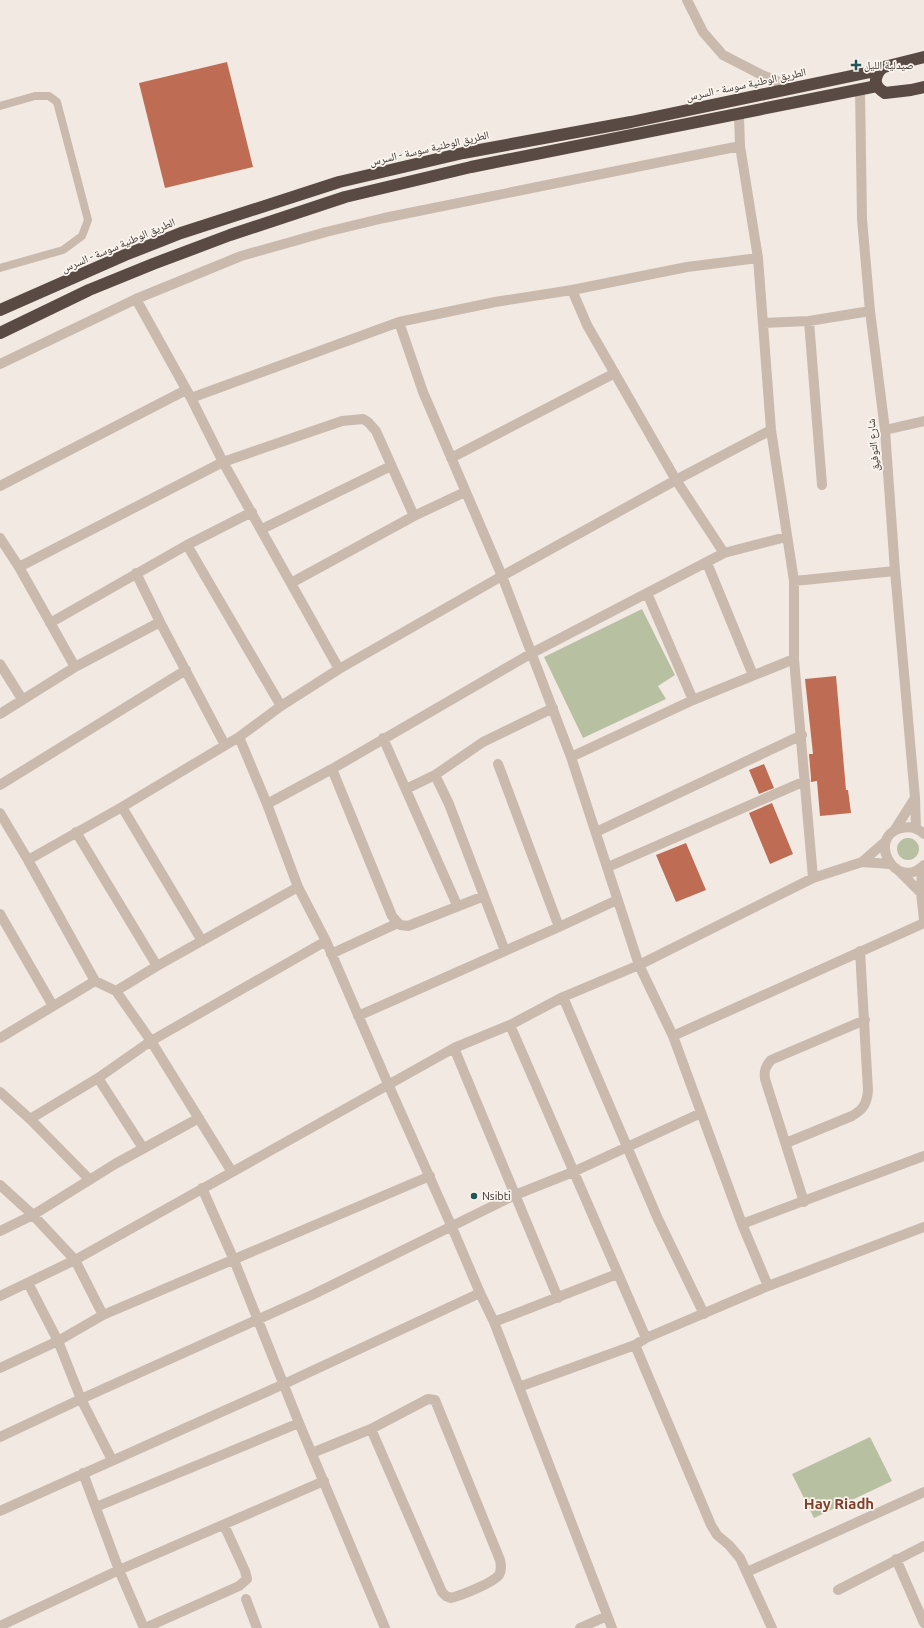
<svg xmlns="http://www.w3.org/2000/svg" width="924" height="1628" viewBox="0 0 924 1628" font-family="Ubuntu,'Noto Naskh Arabic',sans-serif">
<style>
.green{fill:#b7c1a2}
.building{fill:#be6c54}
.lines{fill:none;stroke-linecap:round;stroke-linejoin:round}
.lane{stroke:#cabaae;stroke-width:8}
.street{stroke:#cabaae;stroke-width:10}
.highway{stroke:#594a44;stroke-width:12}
.poi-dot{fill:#245658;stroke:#faf4ee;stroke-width:1.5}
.labels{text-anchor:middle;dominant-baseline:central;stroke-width:3.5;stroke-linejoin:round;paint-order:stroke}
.poi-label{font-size:11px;fill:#39302c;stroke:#faf4ee;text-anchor:start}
.street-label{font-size:11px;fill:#39302c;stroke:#faf4ee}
.district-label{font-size:15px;font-weight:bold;fill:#833e2a;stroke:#faf4ee}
</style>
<rect width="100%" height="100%" fill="#f2eae2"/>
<!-- green -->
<path class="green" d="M642,609L675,675L658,686L666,699L583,738L544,657Z
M897 849a11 11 0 1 1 22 0a11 11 0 1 1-22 0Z
M870,1437L892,1481L814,1518L792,1474Z"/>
<!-- building -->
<path class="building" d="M227,62L253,167L165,188L139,83Z
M836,676L846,790H848L851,813L820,816L817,781L811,782V778L809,754H813L805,679Z
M764,764L774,788L759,794L749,770Z
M772,803L793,854L770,864L749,813Z
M686,843L706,890L676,902L656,855Z"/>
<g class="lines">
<!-- lane -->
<path class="lane" d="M0,106L35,96H49L57,102L88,220L82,236L63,250L0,268"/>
<!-- street -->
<path class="street" d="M687,0L703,32L723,55L760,74L777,81L782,90
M860,90L862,219L870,311L885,430L895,571L915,798L916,829
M739,115L740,146L758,258L771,430L794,581V659L813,878
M572,290L587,325L676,480L724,553
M136,299L191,398L223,462L339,669
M809,321L822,485
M399,322L423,392L502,576L571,757L639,965L673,1036L742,1224L768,1286
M763,323L809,321L870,311
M0,364L136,299L241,256L326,232L384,218L740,146
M191,398L399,322L495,302L572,290L687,267L758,258
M885,430L924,421
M451,458L615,373
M0,486L186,390
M414,516L465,492
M262,529L391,466
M0,538L19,567L75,667
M187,545L281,706
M707,563L753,675
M19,567L223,462L342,421L363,419L368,422L376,431L414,516L291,583
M794,581L895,571
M647,593L693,700
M160,622L225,745
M50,623L187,545L252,512
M0,664L22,699
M0,714L75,667L160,622L136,573
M239,737L267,804L298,887L326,941L388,1084L451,1225L480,1293L494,1322L612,1628
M383,738L457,905
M571,757L693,700L794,659
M498,764L559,927
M332,769L392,916L400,925L408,926L484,896
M435,775L483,742L553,708
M0,785L186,670
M406,789L435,775L449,804L505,951
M267,804L332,769L532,653L724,553L786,537
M122,807L202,941
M0,813L28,860L95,981L116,991L151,1041L232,1172
M894,831L915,798
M76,832L157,966
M596,832L802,735
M924,834C918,828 910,826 901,828C865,838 897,893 924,865
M28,860L122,807L239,737L281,706L339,669L502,576L676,480L771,430
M862,862L886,841
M608,867L805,781
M922,868L921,893L924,920
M899,871L921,893
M0,914L53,1006
M331,954L398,923
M116,991L157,966L298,887
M563,997L658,1219L704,1314
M358,1016L559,927L617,900
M510,1025L646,1338
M673,1036L924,923
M0,1038L95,981
M454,1048L558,1298
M98,1078L143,1148
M0,1092L30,1119L90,1180
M30,1119L98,1078L151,1041L326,941
M786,1143L852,1116C864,1109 867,1103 868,1090L860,951
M0,1185L33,1215L75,1260L103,1315
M202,1188L234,1260L299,1423L385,1628
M804,1202L765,1079C764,1071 765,1067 771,1060L865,1020
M742,1224L924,1156
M0,1231L33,1215L115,1164L199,1118
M28,1283L58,1341L81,1399L112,1460
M0,1296L75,1260L454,1048L510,1025L563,997L639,965L813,878L862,862L890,864
M494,1322L617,1274
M635,1345L711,1525L717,1535L729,1545L740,1558L772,1628
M0,1368L58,1341L103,1315L430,1176
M519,1387L635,1345L646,1338L768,1286L924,1227
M0,1437L81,1399L310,1296L515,1195L573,1172L701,1113
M312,1453L371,1429L428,1399L435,1400L500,1560C501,1565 502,1570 499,1575C493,1583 462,1595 451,1598L446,1596L442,1592L371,1429
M83,1473L119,1570L144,1628
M96,1507L299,1423
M0,1511L284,1384L480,1293
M896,1559L924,1623
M747,1572L924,1492
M838,1590L924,1546
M246,1599L257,1628
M0,1626L119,1570L324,1481
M145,1628L239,1586L247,1579L245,1571L224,1525
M580,1628L607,1616"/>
<!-- highway -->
<path class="highway" d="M924,57L884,67L880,70C873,80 875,87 885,93L911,90L924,87
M0,310L125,255L181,233L339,182L463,153L631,122L880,70
M0,333L89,290L153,264L230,235L345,197L471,167L877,86"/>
</g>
<!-- markers -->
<g class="poi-dot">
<path d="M854 59h4v4h4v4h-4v4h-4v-4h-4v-4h4z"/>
<circle cx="474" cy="1196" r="4"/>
</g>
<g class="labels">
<!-- poi labels -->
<g class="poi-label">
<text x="864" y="65">صيدلية الليل</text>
<text x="482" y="1196">Nsibti</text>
</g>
<!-- street labels -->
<g class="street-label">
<text transform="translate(746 84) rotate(-12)">الطريق الوطنية سوسة - السرس</text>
<text transform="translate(429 148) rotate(-13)">الطريق الوطنية سوسة - السرس</text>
<text transform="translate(118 245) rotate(-23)">الطريق الوطنية سوسة - السرس</text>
<text transform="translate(873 445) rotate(-95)">شارع التوفيق</text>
</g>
<!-- district labels -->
<g class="district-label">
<text x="839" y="1503">Hay Riadh</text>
</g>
</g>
</svg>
